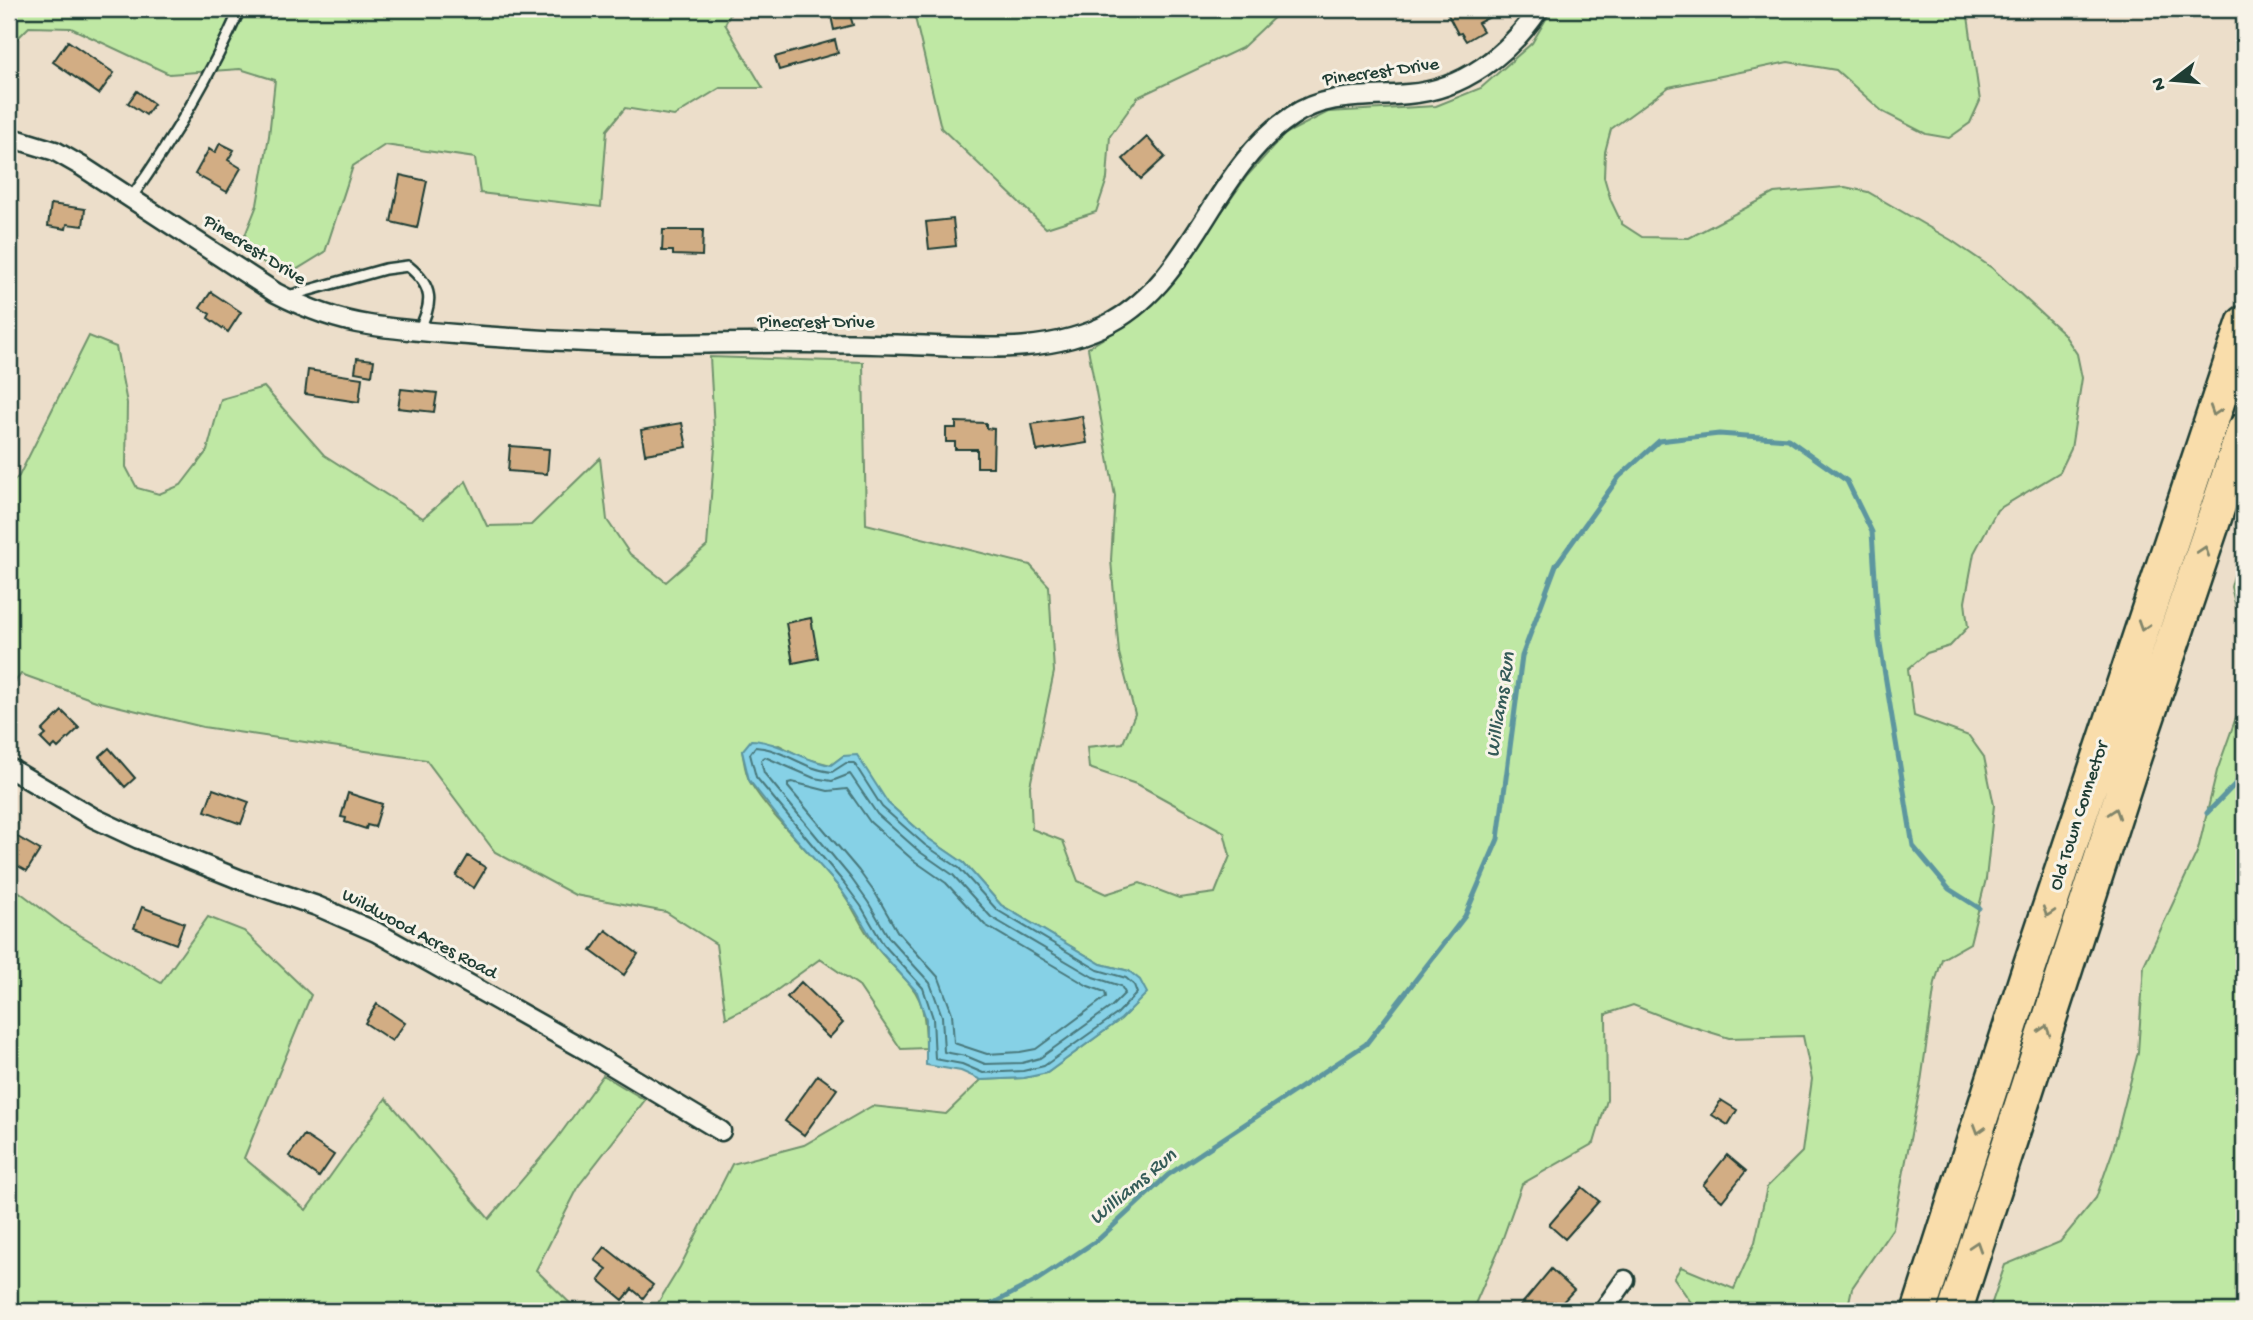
<svg xmlns="http://www.w3.org/2000/svg" width="2253" height="1320" viewBox="0 0 2253 1320" font-family="'Gochi Hand',sans-serif">
<style>
.green{fill:#bfe8a4;stroke:#6f926c;stroke-width:2}
.water{fill:#86d1e6;stroke:#5d969f;stroke-width:2}
.lines{fill:none;stroke-linecap:round;stroke-linejoin:round}
.shore{stroke:#48787b;stroke-width:2}
.stream{stroke:#5d969f;stroke-width:5}
.building{fill:#d2ad84;stroke:#1f3d34;stroke-width:2}
.lane-casing{stroke:#1f3d34;stroke-width:14}
.street-casing{stroke:#1f3d34;stroke-width:23}
.highway-casing{stroke:#1f3d34;stroke-width:38}
.lane{stroke:#f7f3e8;stroke-width:9}
.street{stroke:#f7f3e8;stroke-width:18}
.highway{stroke:#f9ddab;stroke-width:33}
.oneway{stroke:#81856a}
.labels{text-anchor:middle;dominant-baseline:central;stroke-width:6;stroke-linejoin:round;paint-order:stroke}
.street-label{font-size:19px;fill:#1f3d34;stroke:#f7f3e8}
.water-label{font-size:21px;font-style:italic;fill:#345b58;stroke:#f7f3e8}
</style>
<rect width="100%" height="100%" fill="#ecdeca"/>
<filter id="ink" filterUnits="userSpaceOnUse"><feTurbulence type="fractalNoise" baseFrequency=".0143" numOctaves="2"/><feDisplacementMap in="SourceGraphic" scale="14" xChannelSelector="R" yChannelSelector="G"/><feConvolveMatrix kernelMatrix="1 2 1 2 8 2 1 2 1" color-interpolation-filters="sRGB"/></filter>
<g filter="url(#ink)">
<!-- green -->
<path class="green" d="M9,9H733L725,24L763,88H720L674,116L625,108L607,130L601,207L480,193L475,158L385,145L353,166L325,252L286,276L240,248L257,205L269,136L275,80L240,69L169,74L71,28L29,27L9,47Z
M913,9H1283L1242,48L1138,97L1110,136L1107,179L1096,212L1046,228L941,128Z
M1552,9H1967L1980,101L1970,123L1949,138L1926,134L1883,112L1836,70L1788,62L1669,87L1611,129L1605,152L1604,177L1611,201L1622,224L1642,237L1689,238L1774,193L1845,187L1868,192L1951,240L1992,268L2063,333L2077,354L2082,378L2071,449L2060,472L1997,510L1974,553L1965,602L1968,627L1950,646L1927,653L1908,669L1914,716L1969,736L1984,757L1994,805L1986,879L1970,943L1942,959L1935,983L1921,1082L1893,1228L1852,1288L1847,1311H1697L1674,1278L1681,1267L1734,1289L1755,1242L1767,1187L1802,1152L1812,1079L1803,1036L1729,1038L1674,1021L1633,1005L1606,1014L1607,1100L1594,1143L1522,1184L1499,1249L1472,1311H653L680,1267L732,1164L804,1145L872,1106L946,1114L981,1080L1024,1078L1047,1073L1121,1019L1146,993L1129,971L1101,964L1001,905L964,863L929,839L888,803L843,756L831,765L804,758L779,745L742,751C744,760 745,773 750,782C773,820 812,853 840,889C854,907 862,930 877,948C912,990 926,987 926,1048L901,1049L858,985L820,959L766,998L726,1018L716,944L666,912L575,895L495,852L426,760L203,727L96,701L21,674L9,690V486L19,476L89,336L116,347L127,403L126,467L137,488L159,494L181,485L207,451L221,399L264,387L324,455L423,518L466,481L487,526L531,525L600,458L607,520L630,554L666,582L707,546L715,447L710,357L863,362L866,524L1030,565L1049,586L1054,672L1030,786L1032,829L1063,841L1078,881L1106,894L1140,883L1179,898L1215,893L1230,856L1224,832L1139,785L1089,768L1087,747L1123,743L1135,714L1119,653L1111,560L1115,496L1088,348L1141,315L1190,257L1247,176L1285,134L1328,112L1436,106L1481,88L1532,43Z
M2244,537V639L2231,587Z
M2244,695V1311H1989L2005,1265L2060,1242L2096,1198L2113,1150L2138,1052L2144,965L2198,850L2217,771Z
M9,884L63,925L161,983L208,917L244,931L311,995L244,1158L306,1210L386,1098L489,1219L556,1140L603,1075L645,1100L580,1184L536,1270L578,1311H9Z"/>
<!-- water -->
<path class="water" d="M751,740C780,741 802,761 831,765L843,756L857,755L888,803L929,839L964,863L1001,905L1101,964L1129,971L1140,980L1147,993L1121,1019L1047,1073L1024,1078L981,1080L961,1071L926,1065V1019L917,992L878,949L855,910L839,887L785,826L749,780L742,751Z"/>
<g class="lines">
<!-- shore -->
<path class="shore" d="M755,747C783,748 804,770 832,772L846,763H854L882,807L925,845L959,868L997,910L1098,970L1126,978L1134,985L1137,993L1117,1014L1044,1066L1023,1071L983,1073L962,1064L935,1059L933,1018L923,988L883,944L861,906L844,883L756,777L750,754Z
M765,757L814,778L832,781L850,774L877,814L920,852L953,875L991,917L1093,977L1121,986L1125,993L1111,1007L1040,1058L1022,1063L985,1064L966,1056L944,1052L942,1016L930,983L889,938L868,902L851,878L764,773L761,760Z
M792,782L828,791L847,789L870,822L913,860L946,883L985,925L1088,986L1105,992L1106,997L1036,1049L1020,1052L987,1054L954,1043L952,1013L939,978L897,931L877,896L859,871L788,787V783Z"/>
<!-- stream -->
<path class="stream" d="M2207,813L2244,775
M979,1311L1037,1280L1099,1239L1168,1175L1366,1044L1465,916L1498,839L1522,656L1556,565L1619,477L1659,441L1719,434L1788,439L1847,481L1872,532L1879,638L1913,846L1949,889L1979,908"/>
</g>
<!-- building -->
<path class="building" d="M1445,9H1505L1478,23L1483,31L1466,41L1461,33L1458,34Z
M849,12L853,25L834,30L831,16Z
M835,40L838,53L779,70L775,57Z
M68,41L114,73L99,94L53,62Z
M137,91L154,104L146,115L128,103Z
M1147,137L1165,157L1141,179L1123,159Z
M220,143L234,150L228,160L241,168L227,192L195,174L209,149L215,153Z
M400,175L427,181L417,228L391,222Z
M51,204L85,209L83,226L67,224L66,229L48,226Z
M953,219L956,246L929,249L926,222Z
M663,230H703L702,256L673,255V251H662Z
M211,292L241,312L228,332L208,318L210,314L200,308Z
M357,358L374,360L372,375L355,372Z
M308,370L362,378L359,402L305,394Z
M401,389L437,393L434,412L398,408Z
M1082,416L1087,443L1037,451L1032,424Z
M956,422L986,423V428L994,429L993,467H977V449H955V442H946V428H956Z
M682,423L687,447L645,454L641,430Z
M510,446L549,449L547,474L508,471Z
M811,618L818,658L793,663L786,623Z
M62,711L79,728L58,748L55,745L51,749L41,739L46,735L42,731Z
M109,748L135,778L125,787L99,757Z
M213,789L249,802L241,824L205,811Z
M348,793L382,804L375,827L367,825L366,829L345,822L346,818L341,817Z
M9,832L40,850L27,871L9,861Z
M468,856L486,868L474,888L456,876Z
M142,907L184,923L176,944L134,928Z
M606,930L638,954L624,975L591,951Z
M801,982L843,1023L829,1038L787,997Z
M377,1004L405,1023L392,1041L365,1023Z
M818,1075L837,1089L804,1135L785,1121Z
M1721,1100L1737,1110L1728,1125L1712,1115Z
M304,1135L334,1155L319,1177L289,1156Z
M1727,1155L1746,1171L1722,1201L1703,1185Z
M1582,1187L1599,1201L1565,1239L1549,1225Z
M605,1247L653,1285L643,1298L632,1289L623,1300L599,1280L607,1269L595,1260Z
M1551,1269L1574,1290L1559,1306L1555,1302L1547,1311H1516Z"/>
<g class="lines">
<!-- lane casing -->
<g class="lane-casing">
<path id="lane" d="M131,198C174,138 210,76 240,9
M288,296L385,269L408,266C434,287 433,303 419,330"/>
</g>
<!-- street casing -->
<g class="street-casing">
<path id="street" d="M9,137L55,151L83,167L276,293C305,308 336,320 369,325C406,331 444,333 481,336C540,340 599,344 658,344C707,344 756,342 806,343C841,343 877,344 912,345C979,348 1051,355 1112,322C1194,277 1214,167 1292,116C1328,92 1367,98 1408,94C1463,90 1509,54 1539,9
M9,768L94,818L139,839L241,880L317,906L376,932L591,1053L721,1131
M1603,1311L1625,1280"/>
</g>
<!-- highway casing -->
<g class="highway-casing">
<path id="highway" d="M1919,1311L2027,975L2244,323
M1955,1311L2133,760L2244,430"/>
</g>
<!-- lane -->
<use href="#lane" class="lane"/>
<!-- street -->
<use href="#street" class="street"/>
<!-- highway -->
<use href="#highway" class="highway"/>
</g>
<!-- one-way arrows -->
<defs><path id="oneway-chevron" d="M-2-3.5L2.5 0L-2 3.5" fill="none" stroke-width="1.6" stroke-linecap="round" stroke-linejoin="round" transform="scale(1.75)"/></defs>
<g class="oneway">
<use href="#oneway-chevron" transform="translate(2215 411) rotate(108)"/>
<use href="#oneway-chevron" transform="translate(2204 551) rotate(-72)"/>
<use href="#oneway-chevron" transform="translate(2143 626) rotate(108)"/>
<use href="#oneway-chevron" transform="translate(2115 813) rotate(-72)"/>
<use href="#oneway-chevron" transform="translate(2048 912) rotate(108)"/>
<use href="#oneway-chevron" transform="translate(2045 1030) rotate(-72)"/>
<use href="#oneway-chevron" transform="translate(1979 1129) rotate(107)"/>
<use href="#oneway-chevron" transform="translate(1976 1246) rotate(-72)"/>
</g>
</g>
<g class="labels">
<!-- street labels -->
<g class="street-label">
<text transform="translate(1381 73) rotate(-8)">Pinecrest Drive</text>
<text transform="translate(254 251) rotate(32)">Pinecrest Drive</text>
<text x="816" y="323">Pinecrest Drive</text>
<text transform="translate(2080 816) rotate(-72)">Old Town Connector</text>
<text transform="translate(419 935) rotate(28)">Wildwood Acres Road</text>
</g>
<!-- water labels -->
<g class="water-label">
<text transform="translate(1502 705) rotate(-81)">Williams Run</text>
<text transform="translate(1134 1188) rotate(-40)">Williams Run</text>
</g>
</g>
<!-- margin -->
<rect width="2253" height="1320" fill="none" stroke="#f7f3e8" stroke-width="35"/>
<rect x="18" y="18" width="2218" height="1285" fill="none" stroke="#1f3d34" stroke-width="2.5" filter="url(#ink)"/>
<!-- north arrow -->
<g transform="translate(2173 80) rotate(254)" stroke="#f7f3e8" stroke-width="5" paint-order="stroke">
<path d="M0-5L12 26L0 18L-12 26Z" fill="#1f3d34"/>
<text y="-10" font-size="19" font-weight="bold" text-anchor="middle" fill="#1f3d34">N</text>
</g>
</svg>
